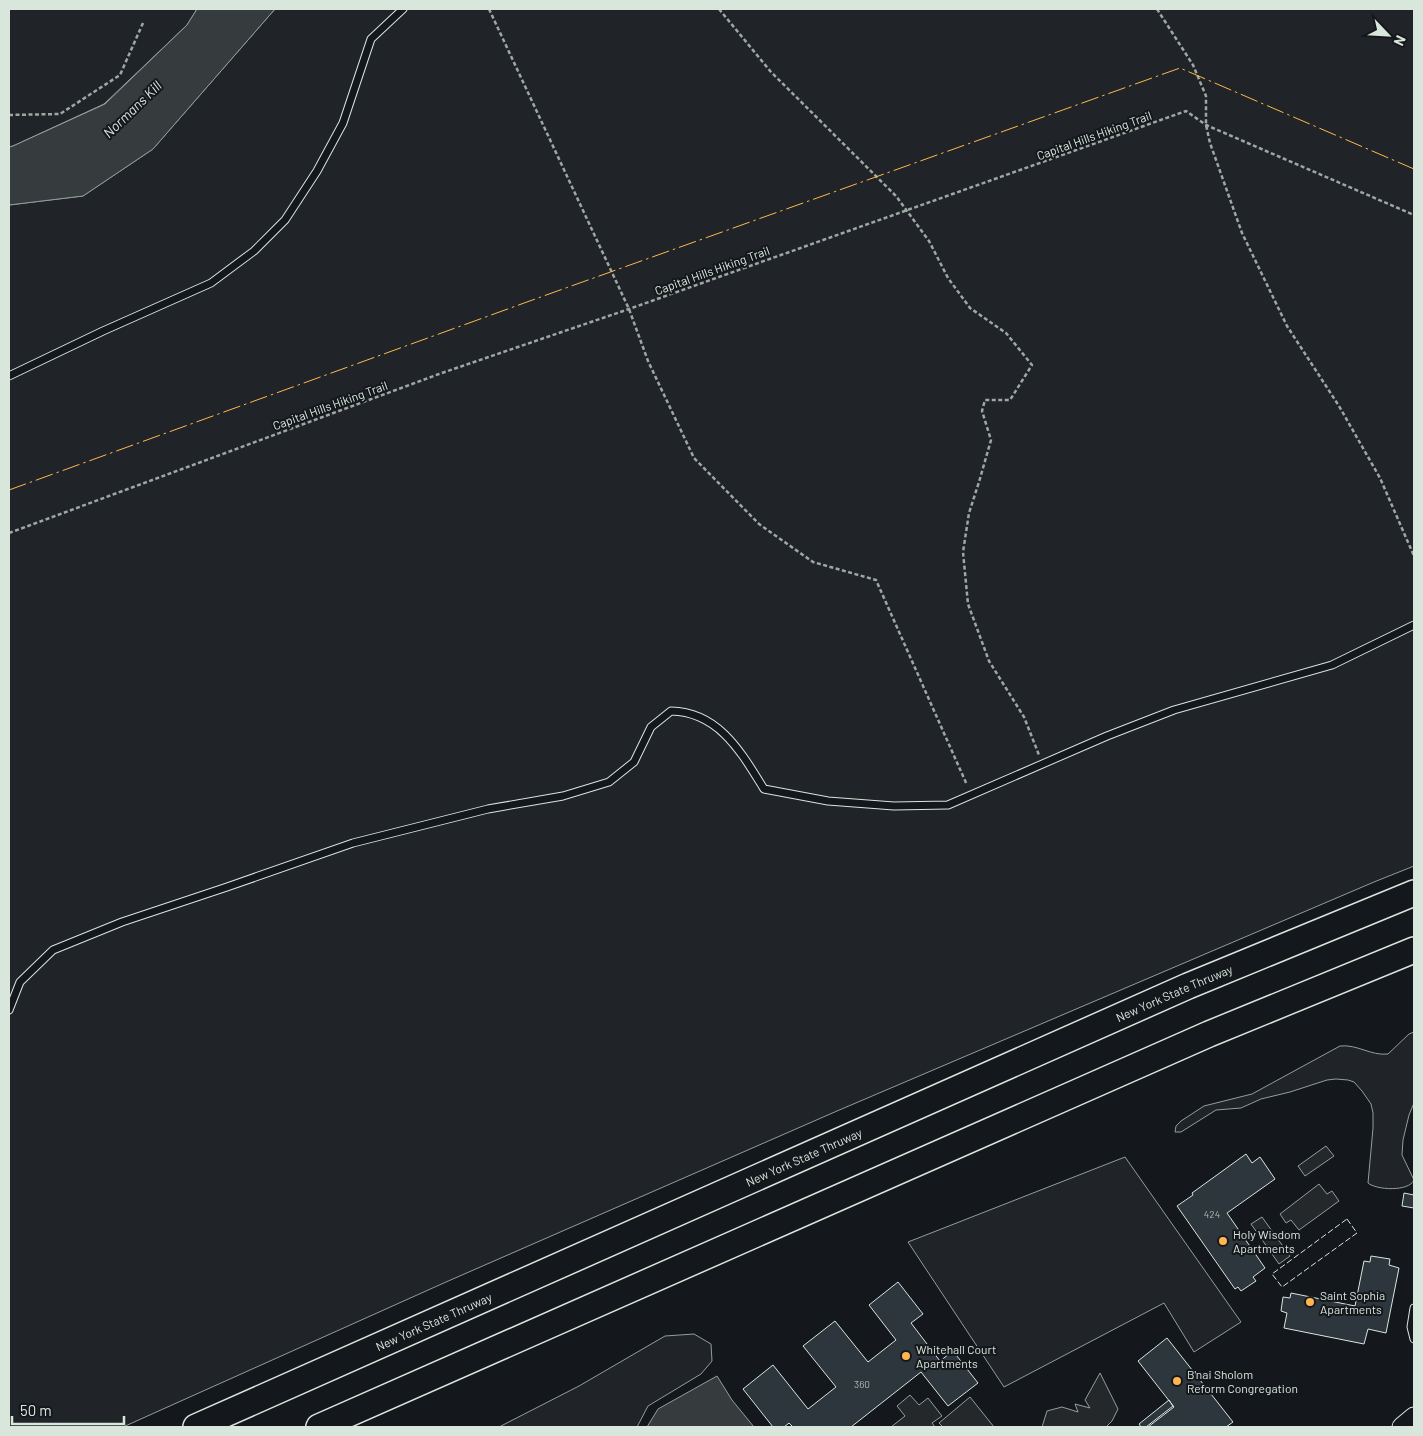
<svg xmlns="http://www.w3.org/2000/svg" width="1423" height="1436" viewBox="0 0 1423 1436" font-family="Barlow,sans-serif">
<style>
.green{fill:#202428;stroke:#939e99}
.parking{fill:#24282b;stroke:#939e99}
.water{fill:#363b3e;stroke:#939e99}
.building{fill:#2c363c;stroke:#d8e6dc}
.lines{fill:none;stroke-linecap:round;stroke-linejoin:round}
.lane-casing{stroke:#d8e6dc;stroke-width:9}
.secondary-casing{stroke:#d8e6dc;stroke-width:21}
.highway-casing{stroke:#d8e6dc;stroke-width:28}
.path{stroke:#9da8a2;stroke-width:2.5;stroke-dasharray:4 2.5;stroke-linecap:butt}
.lane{stroke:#14181c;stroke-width:7}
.secondary{stroke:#14181c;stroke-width:19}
.highway{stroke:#14181c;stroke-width:25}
.fence{stroke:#d8e6dc;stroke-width:1;stroke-dasharray:6 2.5;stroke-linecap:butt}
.power{stroke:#ffb74d;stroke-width:1;stroke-dasharray:18 4 2.5 4;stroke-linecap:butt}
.poi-dot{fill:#ffb74d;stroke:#14181c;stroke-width:2}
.labels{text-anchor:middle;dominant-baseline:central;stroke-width:4;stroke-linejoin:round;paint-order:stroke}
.number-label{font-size:10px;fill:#adbab4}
.street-label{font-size:12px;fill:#d8e6dc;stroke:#14181c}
.poi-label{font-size:12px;fill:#d8e6dc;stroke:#14181c;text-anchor:start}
.water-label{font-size:14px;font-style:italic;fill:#d8e6dc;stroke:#14181c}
</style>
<rect width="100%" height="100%" fill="#14181c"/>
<!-- green -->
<path class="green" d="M9,9H197L187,25L104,104L13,146L9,147Z
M275,9H1414V866L1374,882L837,1111L446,1282L123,1427H9V205L83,196L153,149Z
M1414,1032V1103L1409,1115L1403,1140L1402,1155L1414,1180C1409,1192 1376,1190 1368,1183L1373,1128V1113L1371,1104L1362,1091L1354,1082L1348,1080L1336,1079L1327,1080L1290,1092L1261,1099L1241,1108L1216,1110L1181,1132H1175L1176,1126L1181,1121L1204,1106L1252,1094L1340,1046C1357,1044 1371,1056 1388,1054L1409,1034Z
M1125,1157L1241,1322L1194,1352L1164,1303L1004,1387L908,1242Z
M694,1334L711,1344L712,1361L701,1374L648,1406L637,1427H499L579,1386L665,1336Z"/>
<!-- parking -->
<path class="parking" d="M1326,1146L1334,1156L1305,1176L1298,1166Z
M1319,1184L1327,1194L1332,1191L1339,1201L1299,1230L1291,1220L1286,1223L1280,1214Z
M1262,1217L1290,1256L1279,1264L1251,1224Z
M1100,1373L1118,1409L1112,1421L1106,1427H1042L1047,1411L1062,1407L1078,1412L1075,1404L1090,1408L1085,1400Z
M910,1395L919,1405L928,1398L942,1416L932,1423L935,1427H891L905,1416L897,1406Z
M970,1397L994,1427H943L939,1423Z"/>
<!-- water -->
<path class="water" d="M197,9H275L153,149L83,196L9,205V147L13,146L105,104L187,25Z
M717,1376L732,1400L754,1427H647L658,1409Z"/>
<!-- building -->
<path class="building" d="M1246,1154L1252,1163L1260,1157L1275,1179L1227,1213L1265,1268L1253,1277L1256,1281L1241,1291L1238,1287L1235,1289L1177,1206L1193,1195L1192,1193Z
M1404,1193L1414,1195V1208L1402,1206Z
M1371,1256L1390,1259L1389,1265L1399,1268L1386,1333L1368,1329L1364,1344L1284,1328L1287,1313L1281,1311L1283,1297L1290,1298L1291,1293L1355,1306L1364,1261L1370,1262Z
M898,1282L923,1314L911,1323L940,1361L953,1351L978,1383L948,1406L921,1372L851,1427H793L789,1423L784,1427H773L743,1389L773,1365L808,1409L836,1387L803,1346L835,1321L868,1362L896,1340L869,1305Z
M1167,1338L1233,1422L1226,1427H1148L1174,1407L1138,1361Z
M1169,1400L1173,1406L1146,1427H1141L1139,1424Z"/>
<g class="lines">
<!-- lane casing -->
<g class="lane-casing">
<path id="lane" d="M9,376L103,331L211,283L254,251L285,220L317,171L343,123L371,39L403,9
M9,1010L20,982L53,950L122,922L227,887L353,843L488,809L563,796L609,782L634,762L651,727L671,711C719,712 741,752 764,789L828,801L894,806L948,805L1107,736L1174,710L1332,665L1414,625
M1414,1308L1411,1327L1414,1339"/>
</g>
<!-- secondary casing -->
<g class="secondary-casing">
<path id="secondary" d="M1402,1427L1414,1417"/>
</g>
<!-- highway casing -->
<g class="highway-casing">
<g id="highway">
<path id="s1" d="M196,1427L1188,986L1414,893"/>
<path d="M319,1427L1209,1034L1414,950"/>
</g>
</g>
<!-- path -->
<path class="path" d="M489,9L629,309L648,361L694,458L759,524L813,562L876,580L967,785
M719,9L771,72L896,196L929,241L948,278L970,308L1006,333L1032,365L1010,400H985L982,411L991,440L979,482L969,513L963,552L968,604L989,661L1024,717L1039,755
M1157,9L1193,65L1206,96V125L1210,143L1242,233L1287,326L1339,406L1380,478L1414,556
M9,115L60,114L120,75L143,23
M9,533L439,374L629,309L1186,111L1206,125L1414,215"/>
<!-- lane -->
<use href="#lane" class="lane"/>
<!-- secondary -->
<use href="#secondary" class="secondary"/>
<!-- highway -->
<use href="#highway" class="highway"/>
<!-- fence -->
<path class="fence" d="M1347,1219L1357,1233L1282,1287L1272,1274Z"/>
<!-- power -->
<path class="power" d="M9,490L549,294L1180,68L1414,169"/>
</g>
<!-- markers -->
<g class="poi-dot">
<circle cx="1223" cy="1241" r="5"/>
<circle cx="1310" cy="1302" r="5"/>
<circle cx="906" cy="1356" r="5"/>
<circle cx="1177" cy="1381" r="5"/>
</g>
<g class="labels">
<!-- number labels -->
<g class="number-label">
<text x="1212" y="1214">424</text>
<text x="862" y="1384">360</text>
</g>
<!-- street labels -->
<g class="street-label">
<text transform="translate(1094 135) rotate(-20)">Capital Hills Hiking Trail</text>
<text transform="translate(712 270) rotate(-20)">Capital Hills Hiking Trail</text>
<text transform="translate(330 405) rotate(-20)">Capital Hills Hiking Trail</text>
<text stroke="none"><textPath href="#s1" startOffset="1070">New York State Thruway</textPath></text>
<text stroke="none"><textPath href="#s1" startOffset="665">New York State Thruway</textPath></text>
<text stroke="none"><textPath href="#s1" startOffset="260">New York State Thruway</textPath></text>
</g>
<!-- poi labels -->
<g class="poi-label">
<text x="1233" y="1234">Holy Wisdom<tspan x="1233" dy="14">Apartments</tspan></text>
<text x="1320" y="1295">Saint Sophia<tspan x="1320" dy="14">Apartments</tspan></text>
<text x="916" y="1349">Whitehall Court<tspan x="916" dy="14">Apartments</tspan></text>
<text x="1187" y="1374">B'nai Sholom<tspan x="1187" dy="14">Reform Congregation</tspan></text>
</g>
<!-- water labels -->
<g class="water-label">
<text transform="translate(132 109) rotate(-44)">Normans Kill</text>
</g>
</g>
<!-- border -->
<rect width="1423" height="1436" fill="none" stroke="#d8e6dc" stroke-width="20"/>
<!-- north arrow -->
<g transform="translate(1388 35) rotate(115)" stroke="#14181c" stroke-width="4" paint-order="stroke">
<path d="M0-4L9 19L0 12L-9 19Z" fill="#d8e6dc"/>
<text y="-8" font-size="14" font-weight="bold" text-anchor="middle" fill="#d8e6dc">N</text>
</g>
<!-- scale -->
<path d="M12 1416v8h112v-8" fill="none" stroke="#d8e6dc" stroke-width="2.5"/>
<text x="20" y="1416" font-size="15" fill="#d8e6dc" stroke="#14181c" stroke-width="4" paint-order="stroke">50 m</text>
</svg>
